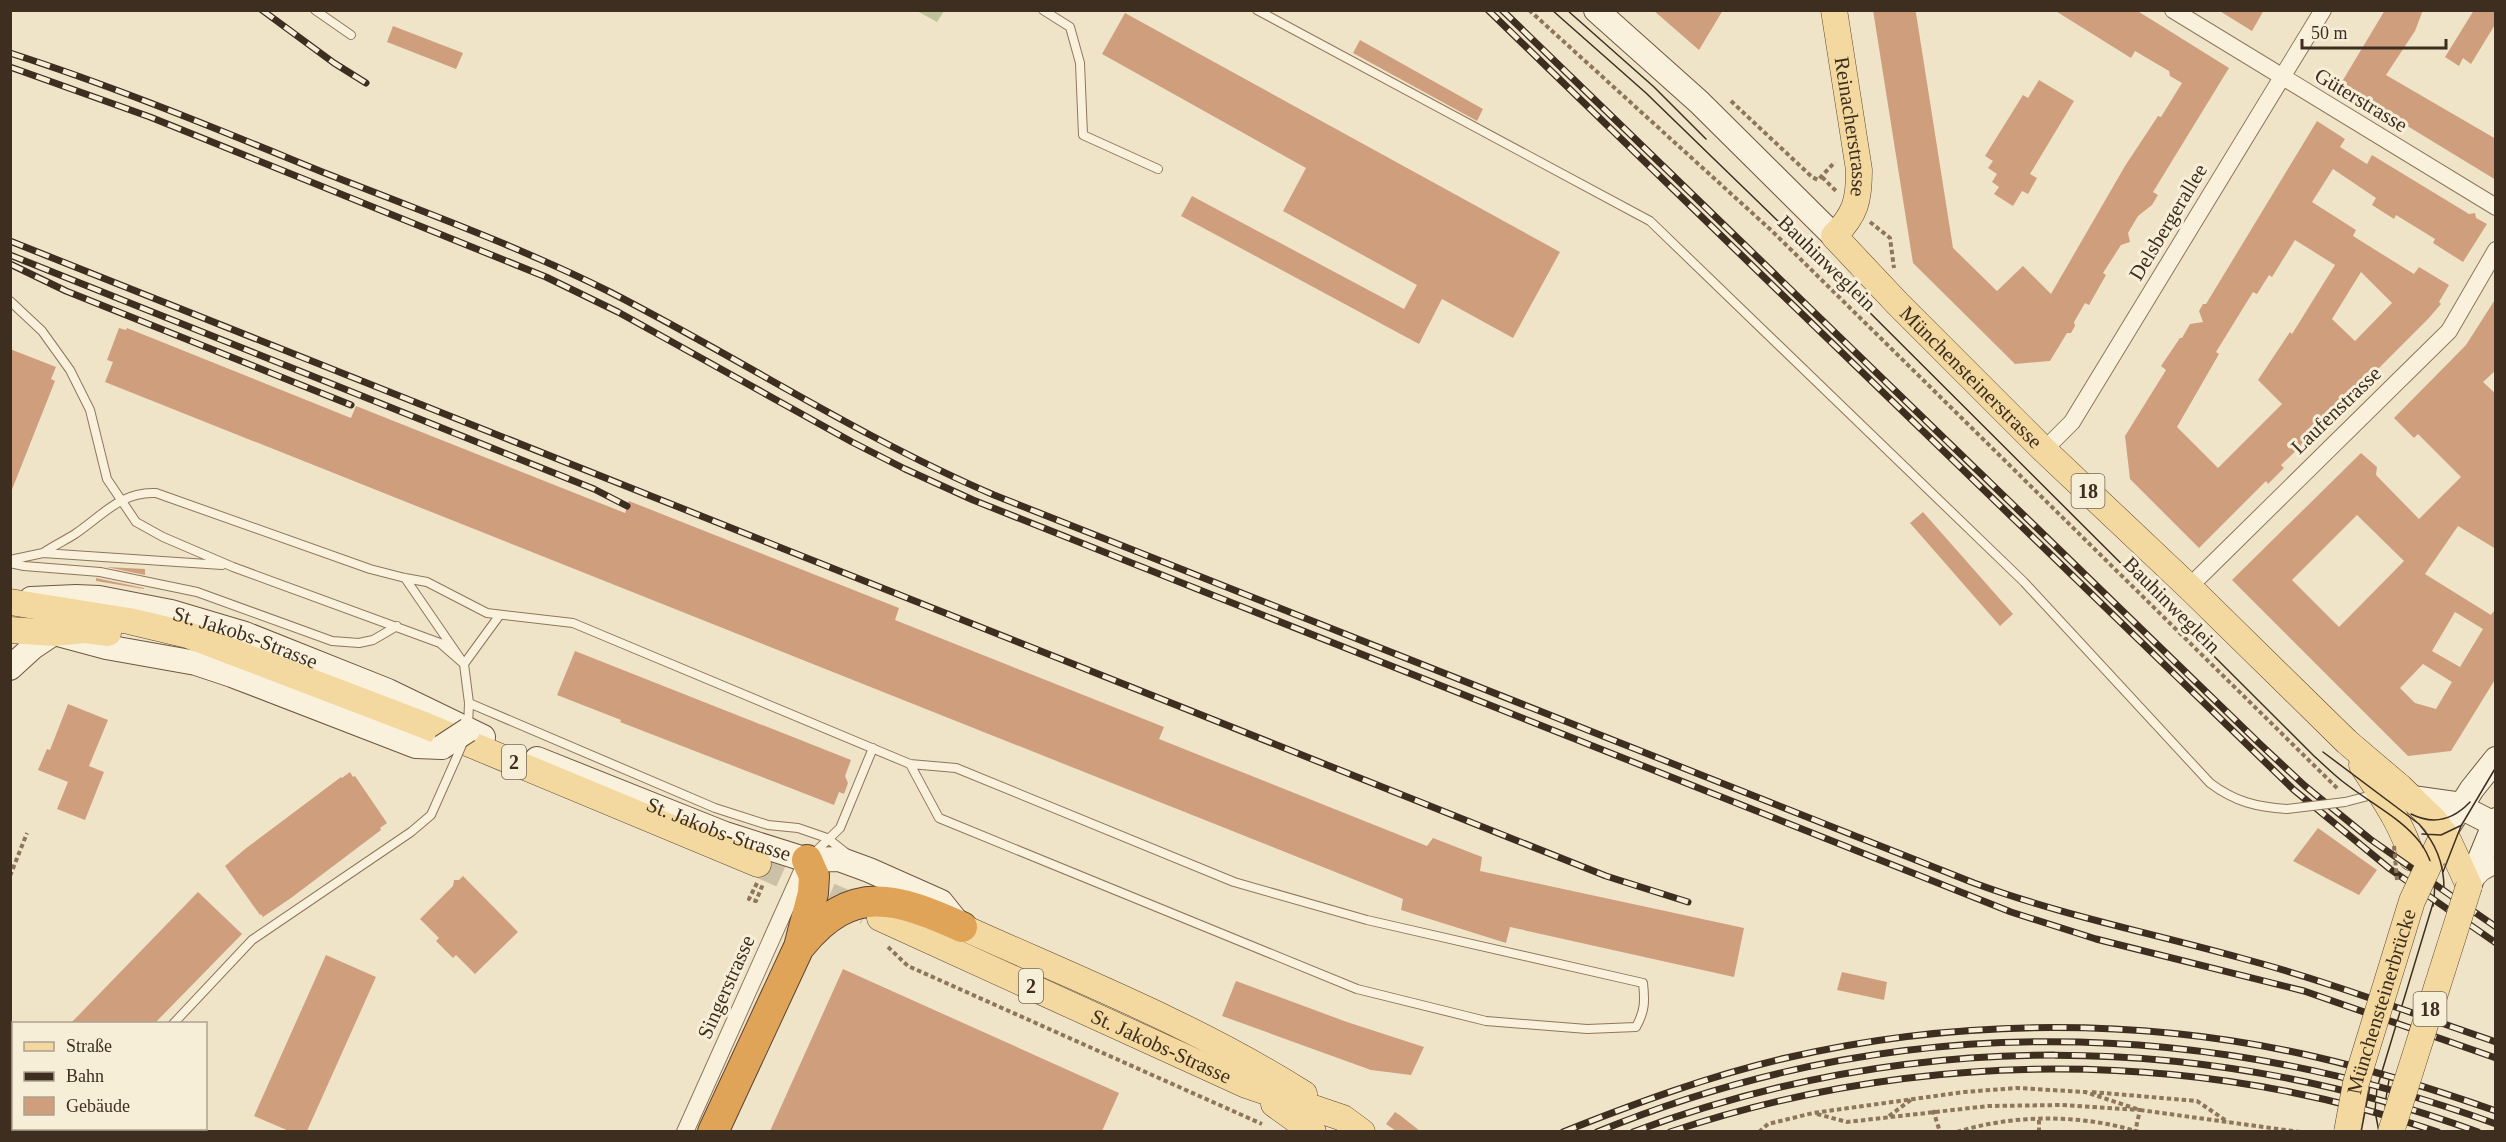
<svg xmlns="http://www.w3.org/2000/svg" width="2506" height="1142" viewBox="0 0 2506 1142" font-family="'Times New Roman',serif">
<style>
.cemetery{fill:#bfc49a}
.building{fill:#cf9f7d;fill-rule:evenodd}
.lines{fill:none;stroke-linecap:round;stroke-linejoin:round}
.primary-tunnel{stroke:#ccc0a6;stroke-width:26;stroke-dasharray:26 13;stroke-linecap:butt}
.lane-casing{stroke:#8d765c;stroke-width:10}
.street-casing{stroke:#8d765c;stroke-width:18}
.secondary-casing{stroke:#6f573f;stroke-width:26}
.primary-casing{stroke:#5b4430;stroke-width:27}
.highway-casing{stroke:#5b4430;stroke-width:32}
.path{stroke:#8d765c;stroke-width:4;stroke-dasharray:4.5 3;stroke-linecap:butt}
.lane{stroke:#faf1dc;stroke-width:8}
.street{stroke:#faf1dc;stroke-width:16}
.secondary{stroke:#faf1dc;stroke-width:24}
.primary{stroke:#f3d9a0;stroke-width:26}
.highway{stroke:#e0a458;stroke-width:30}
.tram{stroke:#3d2e20;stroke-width:1.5}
.rail-casing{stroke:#3d2e20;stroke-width:7}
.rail{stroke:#f7eed8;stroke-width:4.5;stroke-dasharray:14;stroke-linecap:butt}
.lane-bridge-casing{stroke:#8d765c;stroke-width:10;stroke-linecap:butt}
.secondary-bridge-casing{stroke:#6f573f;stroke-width:26;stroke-linecap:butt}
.primary-bridge-casing{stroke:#5b4430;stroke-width:27;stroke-linecap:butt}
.path-bridge{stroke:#8d765c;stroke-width:4;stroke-dasharray:4.5 3;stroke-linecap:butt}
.lane-bridge{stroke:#faf1dc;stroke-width:8}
.secondary-bridge{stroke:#faf1dc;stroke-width:24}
.primary-bridge{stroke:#f3d9a0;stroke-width:26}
.labels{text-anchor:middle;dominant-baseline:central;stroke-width:6;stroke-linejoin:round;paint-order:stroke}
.shield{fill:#f7eed8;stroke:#756857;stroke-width:1.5}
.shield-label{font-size:20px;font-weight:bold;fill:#3d2e20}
.street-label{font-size:21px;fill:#3d2e20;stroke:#f7eed8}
</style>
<rect width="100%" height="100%" fill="#f0e4c8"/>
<!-- cemetery -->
<path class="cemetery" d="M917,11H944L937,22Z"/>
<!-- building -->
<path class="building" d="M1653,10H1723L1699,50Z
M1873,10H1914L1916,13L1953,248L1997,291L2023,266L2051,294L2125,166L2158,116L2161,117L2182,83L2170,76L2169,71L2135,51L2131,58L2054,10H2136L2229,68L2153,192L2158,195L2152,205L2138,216L2128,233L2130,242L2121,245L2103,273L2106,275L2089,305L2085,303L2074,322L2075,326L2071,333H2067L2050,361L2015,364L1913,263Z
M2218,10H2264L2252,31Z
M2385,10H2423L2415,31L2386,75L2496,139V180L2340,85Z
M2474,10H2496V23L2471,64L2463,58L2459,66L2445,57Z
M1125,13L1560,252L1513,338L1442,299L1419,344L1181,216L1192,196L1404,309L1417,285L1283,211L1306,168L1102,54Z
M393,26L463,53L456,69L387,42Z
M1360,40L1483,109L1477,121L1353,53Z
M2039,80L2074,101L2030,174L2037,178L2028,194L2022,191L2013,206L1994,194L1999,187L1992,182L1997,174L1988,168L1993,161L1985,156L2023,95L2028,98Z
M2317,121L2345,139L2340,147L2367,164L2372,155L2469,214L2475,213L2476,218L2487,224L2463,262L2433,243L2435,239L2396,215L2394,219L2372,205L2376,198L2333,169L2312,202L2356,230L2353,236L2414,274L2419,267L2449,285L2439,302L2441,304L2428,319L2347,400V402L2281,465L2284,468L2268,484L2266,481L2199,548L2130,479L2125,436L2166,370L2161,366L2180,338H2182L2190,324L2203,322L2199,311L2203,304H2206ZM2295,240L2335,265L2292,334L2290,332L2258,380L2282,404L2218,468L2177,427L2219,354L2216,352L2253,292L2257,294L2269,275L2272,277ZM2361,272L2392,303L2355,341L2332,319Z
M2496,298V370L2483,382L2496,394V549L2458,526L2425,574L2491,615L2496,608V678L2451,751L2408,756L2232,580L2361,453L2377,467L2376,475L2419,519L2461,477L2418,434L2414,438L2394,418L2466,345ZM2357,515L2404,561L2339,627L2292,580ZM2455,612L2483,629L2460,667L2432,651ZM2423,664L2452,682L2436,709L2415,703L2400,688Z
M119,328L126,330L127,328L351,418L356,406L625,513L629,501L899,608L895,620L1164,727L1159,739L1427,846L1433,838L1482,857L1480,871L1744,928L1734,977L1510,927L1506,943L1401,910L1403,899L105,382L113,362L107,360Z
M10,349L56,367L51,379L55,381L11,492Z
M1923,512L2013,614L2000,626L1910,523Z
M106,567L145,569V575Z
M96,578L144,588V589L96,581Z
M575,651L851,760L845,776L848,783L844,794L839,792L834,805L620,722L621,720L557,695Z
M68,704L108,720L89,766L104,772L85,820L57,809L68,782L38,770L47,749L50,750Z
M350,772L353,777L355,776L387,823L380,828L381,830L291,898L263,917L261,914L260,915L225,866L245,849L341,777L342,778Z
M2318,828L2377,870L2359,895L2293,861Z
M463,876L518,932L475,974L456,955L453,958L436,941L439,938L420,919L453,886L454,880H459Z
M198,892L242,934L155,1023H71Z
M326,955L376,977L307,1131H289L254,1116Z
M843,969L1119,1093L1102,1131H770Z
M1842,972L1887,982L1884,1000L1837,990Z
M1236,981L1347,1022L1424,1047L1411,1075L1371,1070L1222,1016Z
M1395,1112L1401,1116L1420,1131H1396L1386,1124Z"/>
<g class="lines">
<!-- primary-tunnel -->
<path class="primary-tunnel" d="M758,864L866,912"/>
<!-- lane casing -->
<g class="lane-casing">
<path id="lane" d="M315,10L351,35
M1043,10L1070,27L1080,63L1083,135L1158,169
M1257,10L1650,221L2024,582L2210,783C2235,802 2257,807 2287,809
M10,301L42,331L70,370L90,410L107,479L136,522L163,537L233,567L440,643L464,664L469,703L468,727
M43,553C53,546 64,541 75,534C102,516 121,491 156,493L370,569L405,578L427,582L487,613L573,623L910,764L956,768L1234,882L1367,920L1643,983C1645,1001 1645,1011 1636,1027L1587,1029L1486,1021L1357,989L939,818L910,764
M10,560L43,553L222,565
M10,563L24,566L100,572L197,592L332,641L359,643L373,640L397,626
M405,578L464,664L499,616
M469,703L715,808L768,825L798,828L827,838L846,853
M2345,802L2376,794
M812,855L840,828L873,748
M173,1024L252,940L411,832L431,815L455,761
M10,1110H14"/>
</g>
<!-- street casing -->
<g class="street-casing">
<path id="street" d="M2173,10L2496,207
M2044,450L2072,422L2323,10
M2189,587L2449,331L2496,250
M2474,881L2483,872L2496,865
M685,1132L807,860"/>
</g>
<!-- secondary casing -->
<g class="secondary-casing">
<g id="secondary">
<path d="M1596,10L1699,102L1834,236"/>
<path id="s1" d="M31,599L76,597L99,598L171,612L245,634L388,691L483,737"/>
<path d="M10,668L33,647L54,633L106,647L196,663L232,675L416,746L442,747"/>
<path id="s2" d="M537,759L725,834L807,860L839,859L869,870L941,902L961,927"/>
<path d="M2412,798L2455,804L2494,824"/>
<path d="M2444,833L2472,789L2496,759"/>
<path d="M2469,886L2496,820"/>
</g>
</g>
<!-- primary casing -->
<g class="primary-casing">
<g id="primary">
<path id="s3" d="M1834,10L1859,170C1859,200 1856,214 1834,236L1898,304L2044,450L2189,587L2347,742L2400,787L2435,821L2449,842L2469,886"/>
<path d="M10,602L129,621L188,635L424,725L758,864"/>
<path d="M10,630L54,633L85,630L108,633"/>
<path d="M2362,765C2381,795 2402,823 2412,858"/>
<path d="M2425,873L2444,833"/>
<path id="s4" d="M880,918L1246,1085L1343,1118L1362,1132"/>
<path d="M962,927C1077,979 1197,1026 1304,1094"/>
<path d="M1274,1104L1313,1132"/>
</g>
</g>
<!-- highway casing -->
<g class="highway-casing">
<path id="highway" d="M801,945C852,882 897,898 962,927
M713,1132L799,947L813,893L814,876L807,860"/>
</g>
<!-- path -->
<path class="path" d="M1529,10L1772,231L2339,790
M1731,101L1812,177L1818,180L1835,162
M1822,177L1836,191
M1870,222L1890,238L1894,268
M10,876L27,833
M757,883L749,899L756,901L763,884
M888,947L908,966L1262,1124
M2092,1092L2197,1101L2228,1122
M1933,1110L1940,1132
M1817,1114L1847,1122L1988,1106L2062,1105L2140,1110L2135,1132
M1889,1116L1912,1099
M87,1128L88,1132
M1759,1132L1768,1124L1813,1113L1964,1092L2017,1088L2085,1092L2140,1110L2300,1132
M1957,1132C2014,1114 2082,1114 2139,1132
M2039,1132V1119"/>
<!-- lane -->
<use href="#lane" class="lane"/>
<!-- street -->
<use href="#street" class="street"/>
<!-- secondary -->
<use href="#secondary" class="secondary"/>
<!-- primary -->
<use href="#primary" class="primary"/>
<!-- highway -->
<use href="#highway" class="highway"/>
<!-- tram -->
<path class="tram" d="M1552,10L1646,93L1781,224L2314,756C2323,764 2332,773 2342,781C2389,818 2445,835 2433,906
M1567,10L1654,87L1706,139
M2323,752L2419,824C2436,844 2444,863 2444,889
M2411,814C2433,825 2453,820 2470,802
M2422,834L2441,835L2462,825
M2443,872L2461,826L2496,767
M2361,1132L2371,1081
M2379,1132L2375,1111L2377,1088L2434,900
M2389,1132L2385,1104L2390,1074"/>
<!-- rail casing -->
<g class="rail-casing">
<path id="rail" d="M262,10L334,63L366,83
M1488,10L2294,790L2390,869L2496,943
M1502,10L2261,745L2305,786L2370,839L2496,927
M10,53C119,88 224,132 330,175C424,212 520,247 610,292C739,358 861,438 994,495L1974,883C2061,915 2151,933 2241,958C2327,981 2411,1013 2496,1042
M10,67L150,117L546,277L618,312L852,442L905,469L973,500L2011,912L2096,939L2304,991L2496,1058
M10,241L1606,876L1688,902
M10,255L594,489L627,506
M10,264L66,291L351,405
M1563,1132C1636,1103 1709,1076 1786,1058C1957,1018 2145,1017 2316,1057C2377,1071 2436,1090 2496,1111
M1597,1132C1892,1011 2198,1015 2496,1124
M1633,1132C1909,1029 2201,1030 2478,1132
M1670,1132C1918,1049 2190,1047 2438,1132"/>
</g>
<!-- rail -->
<use href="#rail" class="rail"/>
<!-- lane-bridge casing -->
<g class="lane-bridge-casing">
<path id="lane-bridge" d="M455,761L464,740
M2287,809L2345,802"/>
</g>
<!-- secondary-bridge casing -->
<g class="secondary-bridge-casing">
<path id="secondary-bridge" d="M442,747L468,730"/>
</g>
<!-- primary-bridge casing -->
<g class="primary-bridge-casing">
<g id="primary-bridge">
<path id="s5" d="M2347,1132L2356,1083L2412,901L2425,873"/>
<path d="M2391,1132L2469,886"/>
</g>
</g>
<!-- path-bridge -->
<path class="path-bridge" d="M2394,846L2397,880"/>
<!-- lane-bridge -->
<use href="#lane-bridge" class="lane-bridge"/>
<!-- secondary-bridge -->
<use href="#secondary-bridge" class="secondary-bridge"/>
<!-- primary-bridge -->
<use href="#primary-bridge" class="primary-bridge"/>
</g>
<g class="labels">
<!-- shield labels -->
<g class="shield">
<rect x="2071.5" y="474" width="33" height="34" rx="4.5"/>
<rect x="502" y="745" width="24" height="34" rx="4.5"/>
<rect x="1019" y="969" width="24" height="34" rx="4.5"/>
<rect x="2413.5" y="992" width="33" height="34" rx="4.5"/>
</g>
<g class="shield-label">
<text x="2088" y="491">18</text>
<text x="514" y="762">2</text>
<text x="1031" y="986">2</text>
<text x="2430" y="1009">18</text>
</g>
<!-- street labels -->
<g class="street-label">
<text transform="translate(2361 100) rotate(31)">Güterstrasse</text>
<text stroke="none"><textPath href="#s3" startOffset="118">Reinacherstrasse</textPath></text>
<text transform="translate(2168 222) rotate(-59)">Delsbergerallee</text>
<text transform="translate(1827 263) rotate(44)">Bauhinweglein</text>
<text stroke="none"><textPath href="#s3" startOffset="432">Münchensteinerstrasse</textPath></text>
<text transform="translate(2336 410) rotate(-44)">Laufenstrasse</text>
<text transform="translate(2172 605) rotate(45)">Bauhinweglein</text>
<text stroke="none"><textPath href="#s1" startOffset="220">St. Jakobs-Strasse</textPath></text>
<text stroke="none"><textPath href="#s2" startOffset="195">St. Jakobs-Strasse</textPath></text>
<text transform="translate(726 987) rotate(-66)">Singerstrasse</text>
<text stroke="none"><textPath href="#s5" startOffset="135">Münchensteinerbrücke</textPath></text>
<text stroke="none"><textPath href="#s4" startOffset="309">St. Jakobs-Strasse</textPath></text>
</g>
</g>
<!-- border -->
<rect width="2506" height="1142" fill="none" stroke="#3d2e20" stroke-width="24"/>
<!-- legend -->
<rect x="12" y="1022" width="195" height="108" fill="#f7eed8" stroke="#ada18e" stroke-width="1.5"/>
<rect x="24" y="1042" width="30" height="9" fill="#f3d9a0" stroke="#ada18e" stroke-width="1.5"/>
<text x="66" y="1052" font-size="18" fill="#3d2e20">Straße</text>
<rect x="24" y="1072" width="30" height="9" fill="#3d2e20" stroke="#ada18e" stroke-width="1.5"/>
<text x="66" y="1082" font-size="18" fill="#3d2e20">Bahn</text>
<rect x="24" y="1097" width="30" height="18" fill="#cf9f7d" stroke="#ada18e" stroke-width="1.5"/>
<text x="66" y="1112" font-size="18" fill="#3d2e20">Gebäude</text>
<!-- scale -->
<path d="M2302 39v9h144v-9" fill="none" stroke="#3d2e20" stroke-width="3"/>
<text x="2311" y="39" font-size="18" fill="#3d2e20" stroke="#f7eed8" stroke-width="4.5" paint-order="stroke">50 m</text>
</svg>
